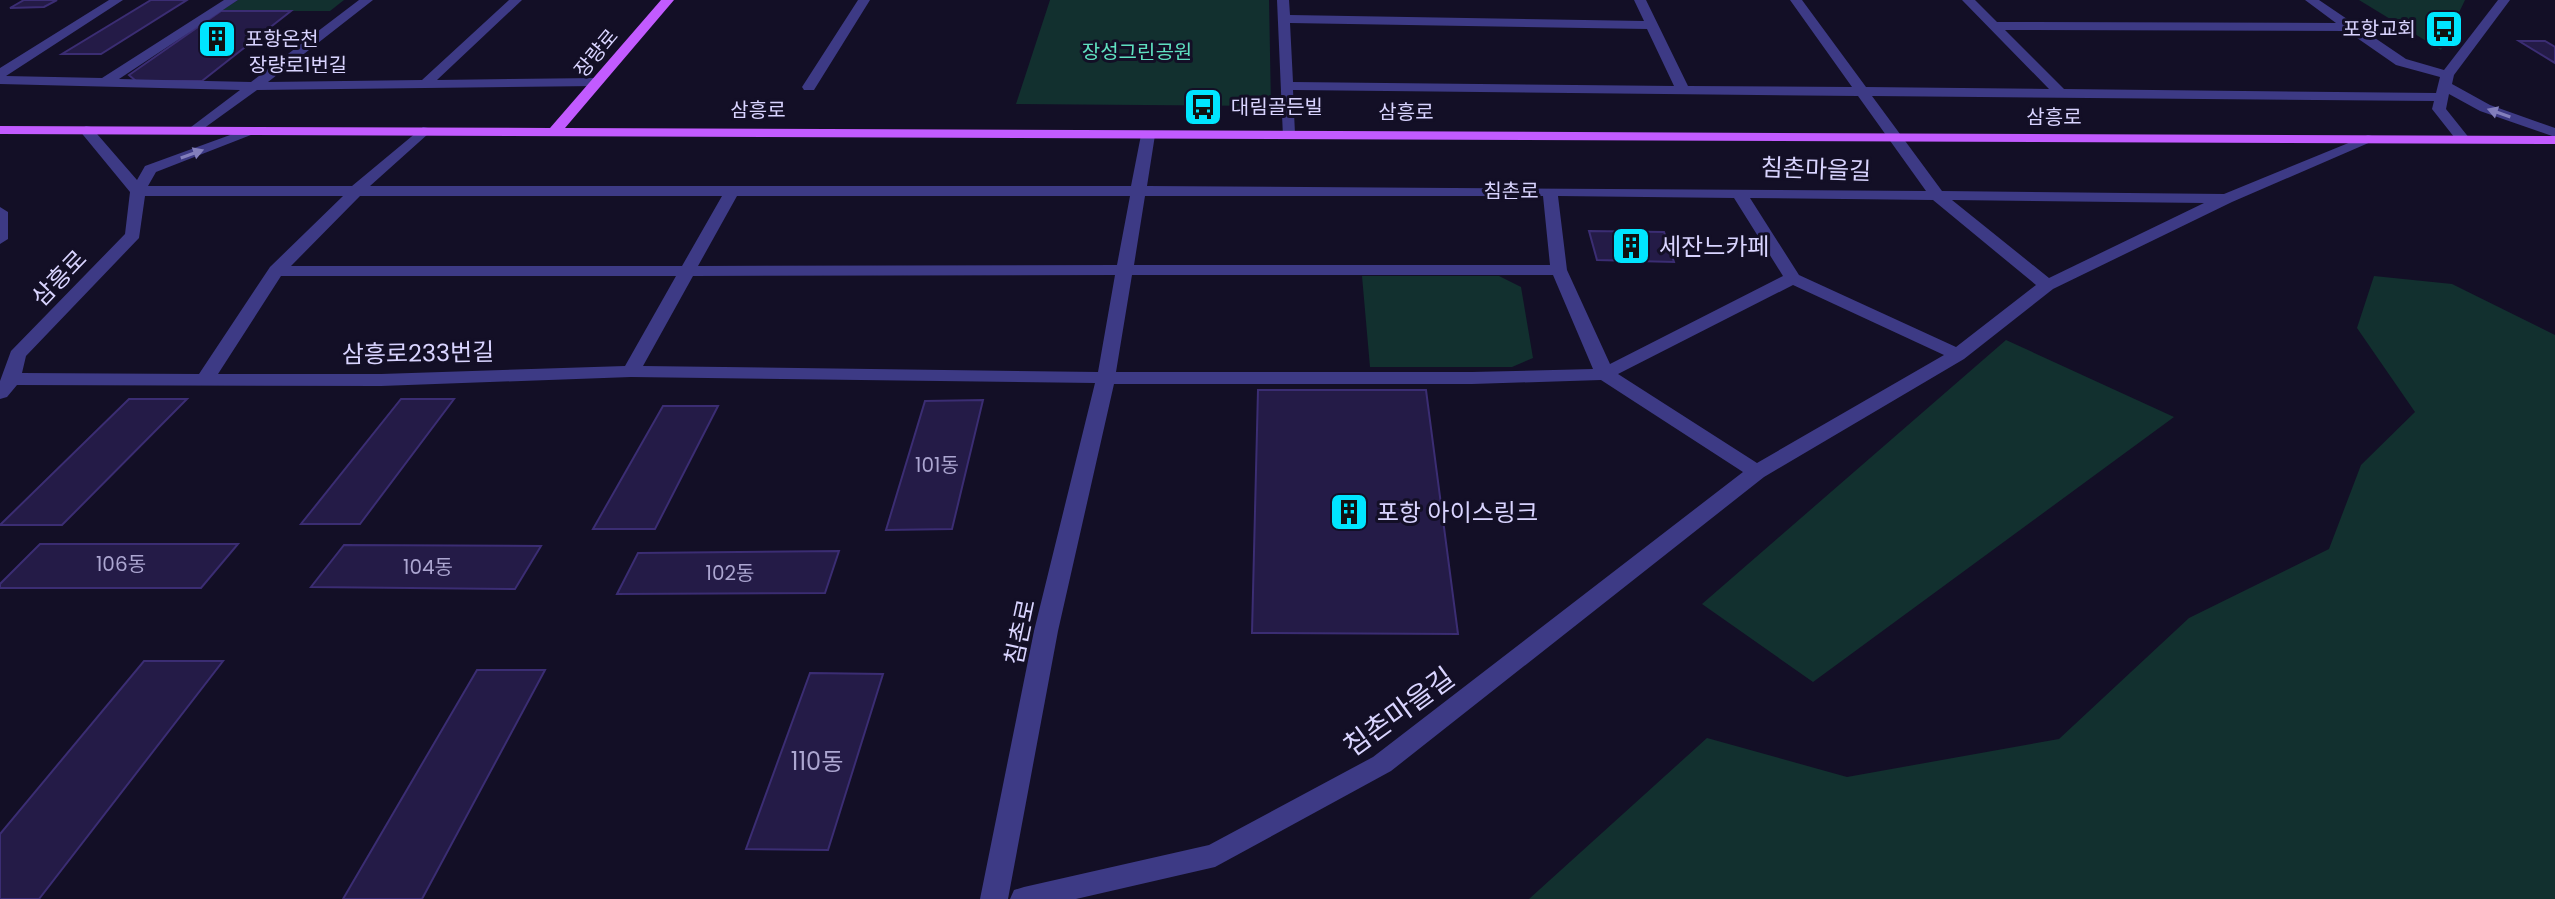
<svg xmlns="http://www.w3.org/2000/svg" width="2555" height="899" viewBox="0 0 2555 899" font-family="Poppins,'Noto Sans KR',sans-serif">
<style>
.green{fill:#12302f}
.building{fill:#241b47;stroke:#3b2d73;stroke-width:2}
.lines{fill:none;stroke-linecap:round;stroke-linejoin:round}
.minor{fill:#3d3a85;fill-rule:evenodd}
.major{fill:#c25bff;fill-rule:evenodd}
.oneway{fill:#837fbc}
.labels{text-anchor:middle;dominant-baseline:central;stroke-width:6;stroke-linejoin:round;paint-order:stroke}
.far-poi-label{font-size:20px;fill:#d9d4ff;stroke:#130f26;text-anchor:start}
.far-park-label{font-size:20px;fill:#5fe0c0;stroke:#130f26}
.far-street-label{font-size:20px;fill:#d9d4ff;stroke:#130f26}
.number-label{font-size:20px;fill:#aca6d1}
.street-label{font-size:24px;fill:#d9d4ff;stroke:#130f26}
.poi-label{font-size:24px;fill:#d9d4ff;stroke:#130f26;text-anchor:start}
.near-number-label{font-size:24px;fill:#aca6d1}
.near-street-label{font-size:28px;fill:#d9d4ff;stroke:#130f26}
</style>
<rect width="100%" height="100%" fill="#130f26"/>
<!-- green -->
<path class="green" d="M238,0H344L330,11H221Z
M1050,0H1269L1271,106L1016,104Z
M2359,0H2465L2441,50Z
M1362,276H1499L1521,287L1533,358L1512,367H1370Z
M2374,276L2452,284L2555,335V899H1529L1707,738L1847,777L2059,739L2189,618L2329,549L2361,465L2415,412L2357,328Z
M2006,340L2174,417L1813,682L1702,604Z"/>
<!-- building -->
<path class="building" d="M24,0H57L44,7L10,8Z
M151,0H187L101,54H62Z
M221,11H291L202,81H136L129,75Z
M2519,41H2545L2555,47V63Z
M1589,231L1664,232L1674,262L1597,260Z
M1258,390H1426L1458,634L1252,633Z
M129,399H187L62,525H0Z
M401,399H454L360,524H301Z
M983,400L952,529L886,530L925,401Z
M663,406H718L655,529H593Z
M40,544H238L201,588H0V584Z
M344,545L541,546L515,589L311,587Z
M839,551L825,593L617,594L638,553Z
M144,661H223L39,899H0V834Z
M477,670H545L422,899H343Z
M810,673L883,674L828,850L746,849Z"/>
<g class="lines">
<!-- minor -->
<path class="minor" d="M109,0H123L6,76L102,78L224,0H238L119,79L251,82L359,0H373L268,82L422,80L509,0H522L437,80L597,78L604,82L597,86L257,90L196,134L189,130L191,127L240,90L0,84V68Z
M858,0H870L814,90H804L802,87Z
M1277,0H1289L1290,15L1644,21L1634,0H1646L1688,86L1852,87L1790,0H1802L1866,87L2049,89L1962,0H1975L1997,22L2336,23L2305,0H2319L2406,59L2444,70L2498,0H2510L2454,75L2452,84L2490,105L2555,128V137L2480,111L2449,94L2446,109L2470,139L2468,142H2458L2432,109L2434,101L1872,96L1942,191L2224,194L2368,135L2380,138L2232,202L2053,289L1964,359L1764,477L1391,771L1215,867L1076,899H1010L1014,890L1024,887L1209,845L1373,757L1743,472L1601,380L1472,384H1114L1058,631L1008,899H980L1034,631L1095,383L631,377L381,386L17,385L7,397L0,399V381L11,351L125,234L130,192L79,130L86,126L91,127L137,180L145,166L252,127L264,130L156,172L148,186H352L423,127L428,128V134L370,186H1131L1141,135L1148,131L1155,135L1147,186L1926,191L1858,96L1293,90L1295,134L1283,137ZM1290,23L1647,29L1674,86L1293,82ZM2005,30L2347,31L2396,65L2440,77L2436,93L2064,89ZM145,196H343L270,267L199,374L22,373L26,356L139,238ZM360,196H722L682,266H291ZM737,196H1130L1117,265L698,266ZM1145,196H1543L1550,265H1134ZM1558,196L1734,198L1783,276L1610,364L1567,270ZM1750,198L1933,200L2036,285L1956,347L1799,275ZM1952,200L2204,203L2049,278ZM1115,275L1098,372L643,366L693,276ZM1132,275H1553L1593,369L1472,372H1116ZM281,276H676L625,366L381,374H218ZM1793,285L1944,355L1757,463L1618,374Z
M0,207L8,212V239L0,244Z"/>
<!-- major -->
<path class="major" d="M661,0H674L565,128L2555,136V144L0,134V126L550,128Z"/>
</g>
<!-- one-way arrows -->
<defs><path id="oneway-solid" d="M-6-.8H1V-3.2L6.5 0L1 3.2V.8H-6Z" transform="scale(2)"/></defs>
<g class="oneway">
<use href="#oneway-solid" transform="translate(2499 113) rotate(-161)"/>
<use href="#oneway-solid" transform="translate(192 154) rotate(-20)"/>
</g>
<!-- icons -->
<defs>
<g id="bus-square" transform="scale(2)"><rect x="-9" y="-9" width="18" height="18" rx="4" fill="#00e5ff" stroke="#130f26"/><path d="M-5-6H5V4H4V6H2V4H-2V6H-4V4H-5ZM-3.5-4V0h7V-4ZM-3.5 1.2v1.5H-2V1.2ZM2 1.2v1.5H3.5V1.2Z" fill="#111"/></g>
<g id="building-square" transform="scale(2)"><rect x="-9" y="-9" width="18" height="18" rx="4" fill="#00e5ff" stroke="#130f26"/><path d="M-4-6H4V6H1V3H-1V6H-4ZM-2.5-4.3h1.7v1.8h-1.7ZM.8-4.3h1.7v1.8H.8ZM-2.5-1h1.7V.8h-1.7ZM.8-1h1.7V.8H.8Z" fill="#111"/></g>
</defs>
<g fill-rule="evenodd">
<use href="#bus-square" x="2444" y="29"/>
<use href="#building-square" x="217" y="39"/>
<use href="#bus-square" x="1203" y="107"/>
<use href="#building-square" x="1631" y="246"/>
<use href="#building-square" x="1349" y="512"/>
</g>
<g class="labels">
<!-- far-poi labels -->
<g class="far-poi-label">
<text x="2416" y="29" text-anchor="end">포항교회</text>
<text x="245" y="39">포항온천</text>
<text x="1231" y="107">대림골든빌</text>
</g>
<!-- far-park labels -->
<g class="far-park-label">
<text x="1137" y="52">장성그린공원</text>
</g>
<!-- far-street labels -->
<g class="far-street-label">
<text transform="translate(596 53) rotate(-50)">장량로</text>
<text x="298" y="65">장량로1번길</text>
<text x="758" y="110">삼흥로</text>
<text x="1406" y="112">삼흥로</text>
<text x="2054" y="117">삼흥로</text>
<text x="1511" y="191">침촌로</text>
</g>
<!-- number labels -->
<g class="number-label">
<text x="937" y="465">101동</text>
<text x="121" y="564">106동</text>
<text x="428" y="567">104동</text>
<text x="730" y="573">102동</text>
</g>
<!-- street labels -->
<g class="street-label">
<text transform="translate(1816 169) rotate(2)">침촌마을길</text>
<text transform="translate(59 278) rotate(-46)">삼흥로</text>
<text transform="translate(418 353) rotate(-1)">삼흥로233번길</text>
<text transform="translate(1020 632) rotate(-78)">침촌로</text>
</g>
<!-- poi labels -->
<g class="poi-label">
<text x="1659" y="246">세잔느카페</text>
<text x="1377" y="512">포항 아이스링크</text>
</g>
<!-- near-number labels -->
<g class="near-number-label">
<text x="817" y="761">110동</text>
</g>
<!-- near-street labels -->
<g class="near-street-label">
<text transform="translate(1399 712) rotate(-36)">침촌마을길</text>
</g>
</g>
</svg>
